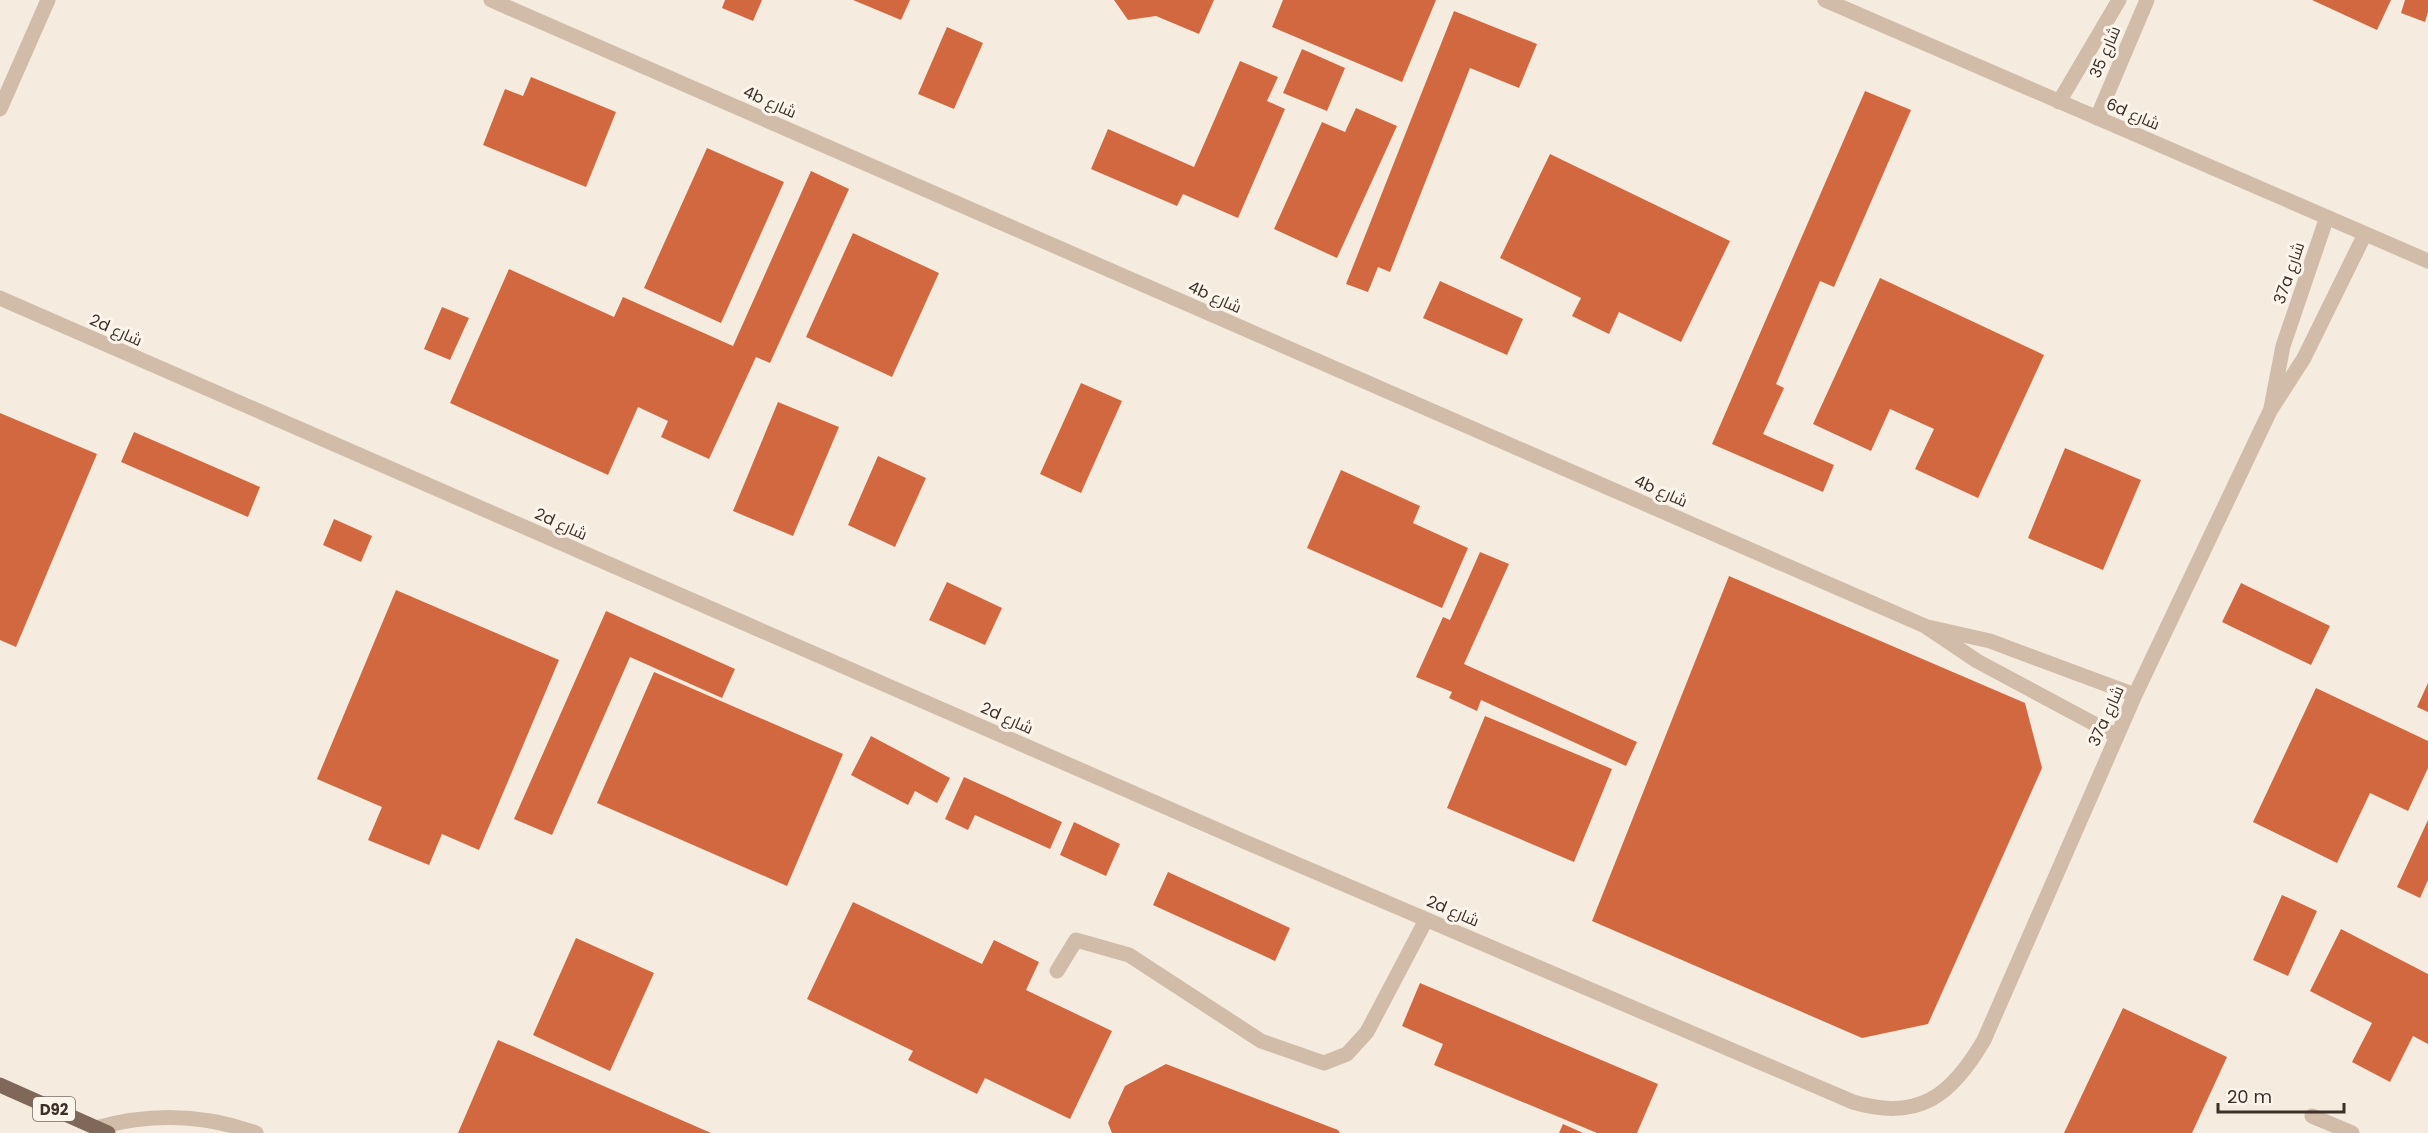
<svg xmlns="http://www.w3.org/2000/svg" width="2428" height="1133" viewBox="0 0 2428 1133" font-family="Poppins,Cairo,sans-serif">
<style>
.building{fill:#d26840}
.lines{fill:none;stroke-linecap:round;stroke-linejoin:round}
.minor{stroke:#d0bca9;stroke-width:15}
.major{stroke:#7f6759;stroke-width:15}
.labels{text-anchor:middle;dominant-baseline:central;stroke-width:6;stroke-linejoin:round;paint-order:stroke}
.shield{fill:#fcf5ec;stroke:#766b64;stroke-width:1.5}
.shield-label{font-size:15px;font-weight:bold;fill:#3c3029}
.street-label{font-size:16px;fill:#3c3029;stroke:#fcf5ec}
</style>
<rect width="100%" height="100%" fill="#f5ecdf"/>
<!-- building -->
<path class="building" d="M725,0H762L753,21L722,8Z
M853,0H910L901,20Z
M1114,0H1214L1199,34L1156,16L1128,20Z
M1283,0H1436L1402,82L1272,27Z
M2312,0H2391L2377,30Z
M2405,0H2428V12L2425,22L2401,13Z
M1454,11L1537,44L1519,88L1470,68L1390,272L1378,267L1368,292L1346,284Z
M947,27L983,43L954,109L918,94Z
M1302,49L1345,68L1327,111L1283,93Z
M1240,61L1278,77L1267,101L1285,109L1238,218L1183,194L1177,206L1091,169L1108,129L1194,167Z
M531,77L616,112L586,187L483,145L505,89L523,96Z
M1865,91L1911,110L1834,287L1820,281L1776,384L1784,388L1763,434L1834,465L1823,492L1712,444Z
M1356,108L1397,126L1337,258L1274,229L1322,122L1345,132Z
M707,148L784,182L721,323L644,288Z
M1550,154L1730,241L1681,342L1619,312L1609,334L1572,316L1581,298L1500,258Z
M811,171L849,189L770,363L756,357L709,459L661,437L668,421L638,407L608,475L450,403L509,269L614,317L623,297L733,346Z
M853,233L939,273L892,377L806,337Z
M1880,278L2044,355L1978,498L1915,469L1934,429L1890,409L1871,451L1813,424Z
M1440,281L1523,319L1507,355L1423,318Z
M442,307L469,318L450,360L424,349Z
M1081,383L1122,401L1081,493L1040,474Z
M778,402L839,427L793,536L733,511Z
M0,413L97,454L16,647L0,640Z
M134,432L260,487L248,517L121,462Z
M2065,448L2141,480L2103,570L2028,538Z
M878,456L926,478L895,547L848,525Z
M1341,470L1420,506L1413,523L1468,548L1442,608L1307,548Z
M334,519L372,536L361,562L323,545Z
M1480,552L1509,564L1464,664L1637,742L1626,766L1481,700L1477,711L1449,698L1452,692L1416,677L1443,617L1450,620Z
M1729,576L2025,703L2042,768L1928,1024L1862,1038L1592,921Z
M947,582L1002,608L985,645L929,620Z
M2241,583L2330,626L2311,665L2222,622Z
M396,590L559,660L479,850L442,834L429,865L368,840L382,807L317,779Z
M606,611L735,669L722,698L630,657L552,835L514,819Z
M654,672L843,754L787,886L597,803Z
M2428,683V712L2417,707Z
M2316,688L2428,741V768L2408,811L2370,793L2337,863L2253,822Z
M1485,716L1612,769L1574,862L1447,808Z
M871,736L950,778L937,803L915,791L908,805L851,775Z
M964,777L1062,822L1050,849L975,815L968,830L945,819Z
M2428,820V880L2420,898L2397,887Z
M1074,822L1120,844L1106,876L1060,855Z
M1168,872L1290,928L1275,961L1153,905Z
M2282,895L2317,911L2288,976L2253,960Z
M853,902L982,964L994,940L1039,962L1026,990L1112,1031L1070,1119L985,1078L977,1094L908,1060L913,1051L807,999Z
M2341,929L2428,974V1044L2413,1036L2390,1082L2352,1062L2372,1023L2310,991Z
M576,938L654,973L610,1071L533,1035Z
M1420,983L1658,1084L1637,1133H1597L1434,1065L1443,1044L1402,1026Z
M2123,1008L2227,1057L2192,1133H2064Z
M498,1040L711,1133H458Z
M1166,1064L1338,1130L1340,1133H1112L1108,1123L1125,1086Z
M1563,1124L1583,1133H1559Z"/>
<g class="lines">
<!-- minor -->
<path class="minor" d="M491,0L1925,626L1977,661L2117,736
M1825,0L2428,261
M2059,102L2119,0
M0,109L48,0
M2097,118L2147,0
M0,298L1250,844L1853,1102C1919,1122 1952,1095 1984,1040L2135,695L2270,411L2304,358L2365,234
M2271,408L2283,346L2327,217
M1928,627L1990,641L2135,695
M1057,971L1076,940L1129,955L1261,1041L1324,1063L1347,1054L1367,1032L1426,920
M2312,1116L2352,1133
M96,1128C149,1113 203,1114 256,1133"/>
<!-- major -->
<path class="major" d="M0,1085L108,1133"/>
</g>
<g class="labels">
<!-- shield labels -->
<rect class="shield" x="33" y="1097" width="42" height="24" rx="4.5"/>
<g class="shield-label">
<text x="54" y="1109">D92</text>
</g>
<!-- street labels -->
<g class="street-label">
<text transform="translate(2105 52) rotate(-67)">شارع 35</text>
<text transform="translate(770 102) rotate(24)">4b شارع</text>
<text transform="translate(2133 114) rotate(23)">6d شارع</text>
<text transform="translate(2289 273) rotate(-71)">37a شارع</text>
<text transform="translate(1215 297) rotate(24)">4b شارع</text>
<text transform="translate(116 330) rotate(24)">2d شارع</text>
<text transform="translate(1661 491) rotate(24)">4b شارع</text>
<text transform="translate(561 524) rotate(24)">2d شارع</text>
<text transform="translate(2106 716) rotate(-66)">37a شارع</text>
<text transform="translate(1007 718) rotate(24)">2d شارع</text>
<text transform="translate(1453 911) rotate(23)">2d شارع</text>
</g>
</g>
<!-- scale -->
<path d="M2218 1103v9h126v-9" fill="none" stroke="#3c3029" stroke-width="3"/>
<text x="2227" y="1103" font-size="18" fill="#3c3029" stroke="#fcf5ec" stroke-width="4.5" paint-order="stroke">20 m</text>
</svg>
